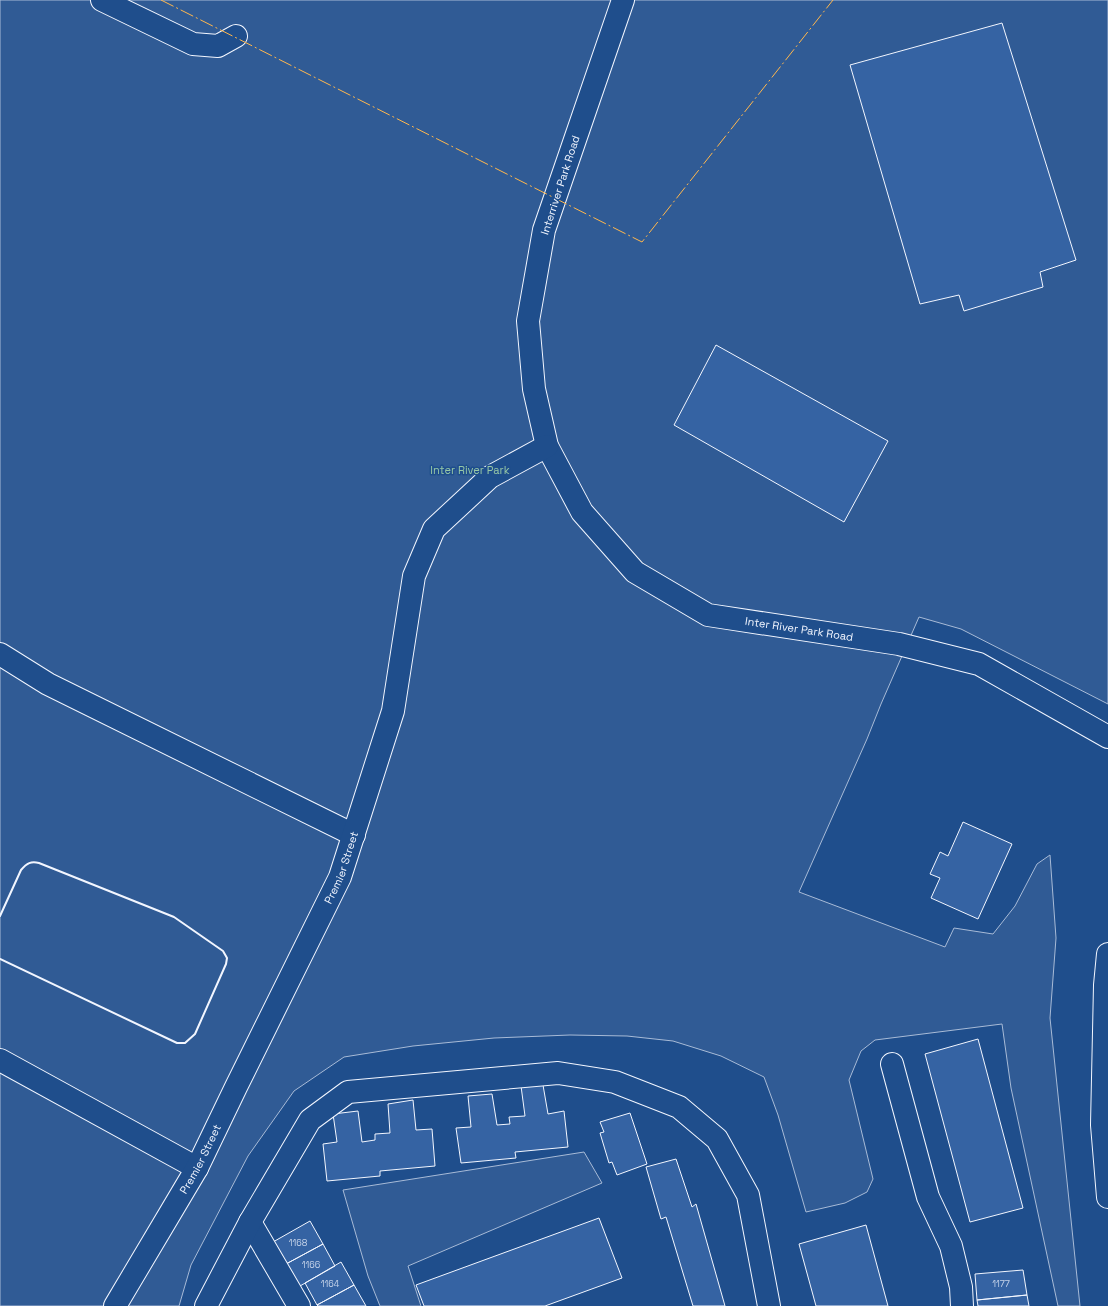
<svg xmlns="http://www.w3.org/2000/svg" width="1108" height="1306" viewBox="0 0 1108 1306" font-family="'Space Grotesk',sans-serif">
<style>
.green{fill:#305b95;stroke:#a8bbd7}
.building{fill:#3563a3;stroke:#f2f6ff}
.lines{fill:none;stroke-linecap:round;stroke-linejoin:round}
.minor-casing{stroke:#f2f6ff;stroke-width:24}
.minor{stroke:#1f4e8c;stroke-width:22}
.wall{stroke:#f2f6ff;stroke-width:2}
.power{stroke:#ffb74d;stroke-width:1;stroke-dasharray:14 3 2 3;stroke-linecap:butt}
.labels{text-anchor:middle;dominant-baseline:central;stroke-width:3;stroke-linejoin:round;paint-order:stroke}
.number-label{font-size:9px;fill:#c3d1e8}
.street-label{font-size:11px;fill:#f2f6ff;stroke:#1f4e8c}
.park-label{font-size:11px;fill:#97c8a6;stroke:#1f4e8c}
</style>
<rect width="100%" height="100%" fill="#1f4e8c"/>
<!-- green -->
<path class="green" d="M0,0H1108V704L961,629L919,617L881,704L867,739L799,892L945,947L954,928L993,934L1015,906L1037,864L1050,855L1056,938L1050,1018L1080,1306H1058L1011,1088L1002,1024L875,1040L861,1051L849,1080L873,1179L867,1192L845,1203L806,1212L778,1115L764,1077L721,1056L673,1041L627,1036L570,1035L494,1038L413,1046L344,1057L294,1091L248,1156L191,1265L179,1306H0Z
M584,1152L602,1183L408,1266L421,1306H380L368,1276L343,1190Z"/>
<!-- building -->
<path class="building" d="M1002,23L1076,260L1040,272L1043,287L964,311L959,295L920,304L850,65Z
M716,345L888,441L844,522L674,425Z
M963,822L1012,844L978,919L931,898L940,878L930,874L940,852L948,856Z
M978,1039L1023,1208L970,1222L925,1054Z
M543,1085L548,1114L564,1111L568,1147L515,1152L516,1158L461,1163L456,1128L471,1127L468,1096L492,1094L497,1125L510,1124L509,1117L525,1116L521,1086Z
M413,1100L416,1130L432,1129L435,1166L380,1171V1176L327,1181L323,1144L337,1142L333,1114L358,1111L362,1142L375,1140V1134L390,1133L388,1104Z
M630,1113L647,1164L617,1175L612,1162L609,1163L600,1133L604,1132L600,1122Z
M676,1159L692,1207L696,1204L725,1306H693L666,1217L661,1219L646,1167Z
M599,1218L622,1278L545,1306H424L416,1285Z
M310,1221L323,1244L286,1264L273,1242Z
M866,1225L888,1306H816L799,1244Z
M323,1244L335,1266L300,1286L286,1264Z
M341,1262L354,1285L317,1305L305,1283Z
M1023,1270L1027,1295L977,1300L975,1274Z
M354,1285L366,1306H318L317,1305Z
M1027,1295L1029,1306H978L977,1300Z"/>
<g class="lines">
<!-- minor casing -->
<g class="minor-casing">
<g id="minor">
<path d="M102,0L193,44L218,46L236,36"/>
<path id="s1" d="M623,0L544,230L528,321L534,389L547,446L582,512L635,572L708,615L899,644L979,664L1108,737"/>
<path d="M0,654L48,684L354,835"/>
<path d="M1108,954L1105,985L1102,1125L1108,1197"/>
<path d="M0,1060L197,1168"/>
<path d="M892,1064L928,1197L951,1246L961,1287L962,1306"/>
<path d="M250,1222L299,1306"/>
<path id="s2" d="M115,1306L197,1168L236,1087L340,877L393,711L414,576L434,529L490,477L547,446"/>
<path d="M206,1306L250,1222L310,1120L348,1092L558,1073L615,1082L679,1107L717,1139L748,1195L769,1306"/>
</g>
</g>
<!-- minor -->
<use href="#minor" class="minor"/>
<!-- wall -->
<path class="wall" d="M0,916L21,870C27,863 31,861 39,863L174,917L223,951L227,958L226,964L195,1034L185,1043H177L0,959"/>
<!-- power -->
<path class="power" d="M161,0L642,242L833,0"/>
</g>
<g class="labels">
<!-- number labels -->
<g class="number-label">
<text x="298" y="1243">1168</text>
<text x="311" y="1265">1166</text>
<text x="330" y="1284">1164</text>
<text x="1001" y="1284">1177</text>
</g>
<!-- street labels -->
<g class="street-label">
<text transform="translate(560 185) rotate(-72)">Interriver Park Road</text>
<text stroke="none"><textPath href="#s1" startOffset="794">Inter River Park Road</textPath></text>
<text stroke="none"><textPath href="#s2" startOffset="494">Premier Street</textPath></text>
<text stroke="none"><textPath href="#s2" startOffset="170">Premier Street</textPath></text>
</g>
<!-- park labels -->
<g class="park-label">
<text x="470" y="470">Inter River Park</text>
</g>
</g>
</svg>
